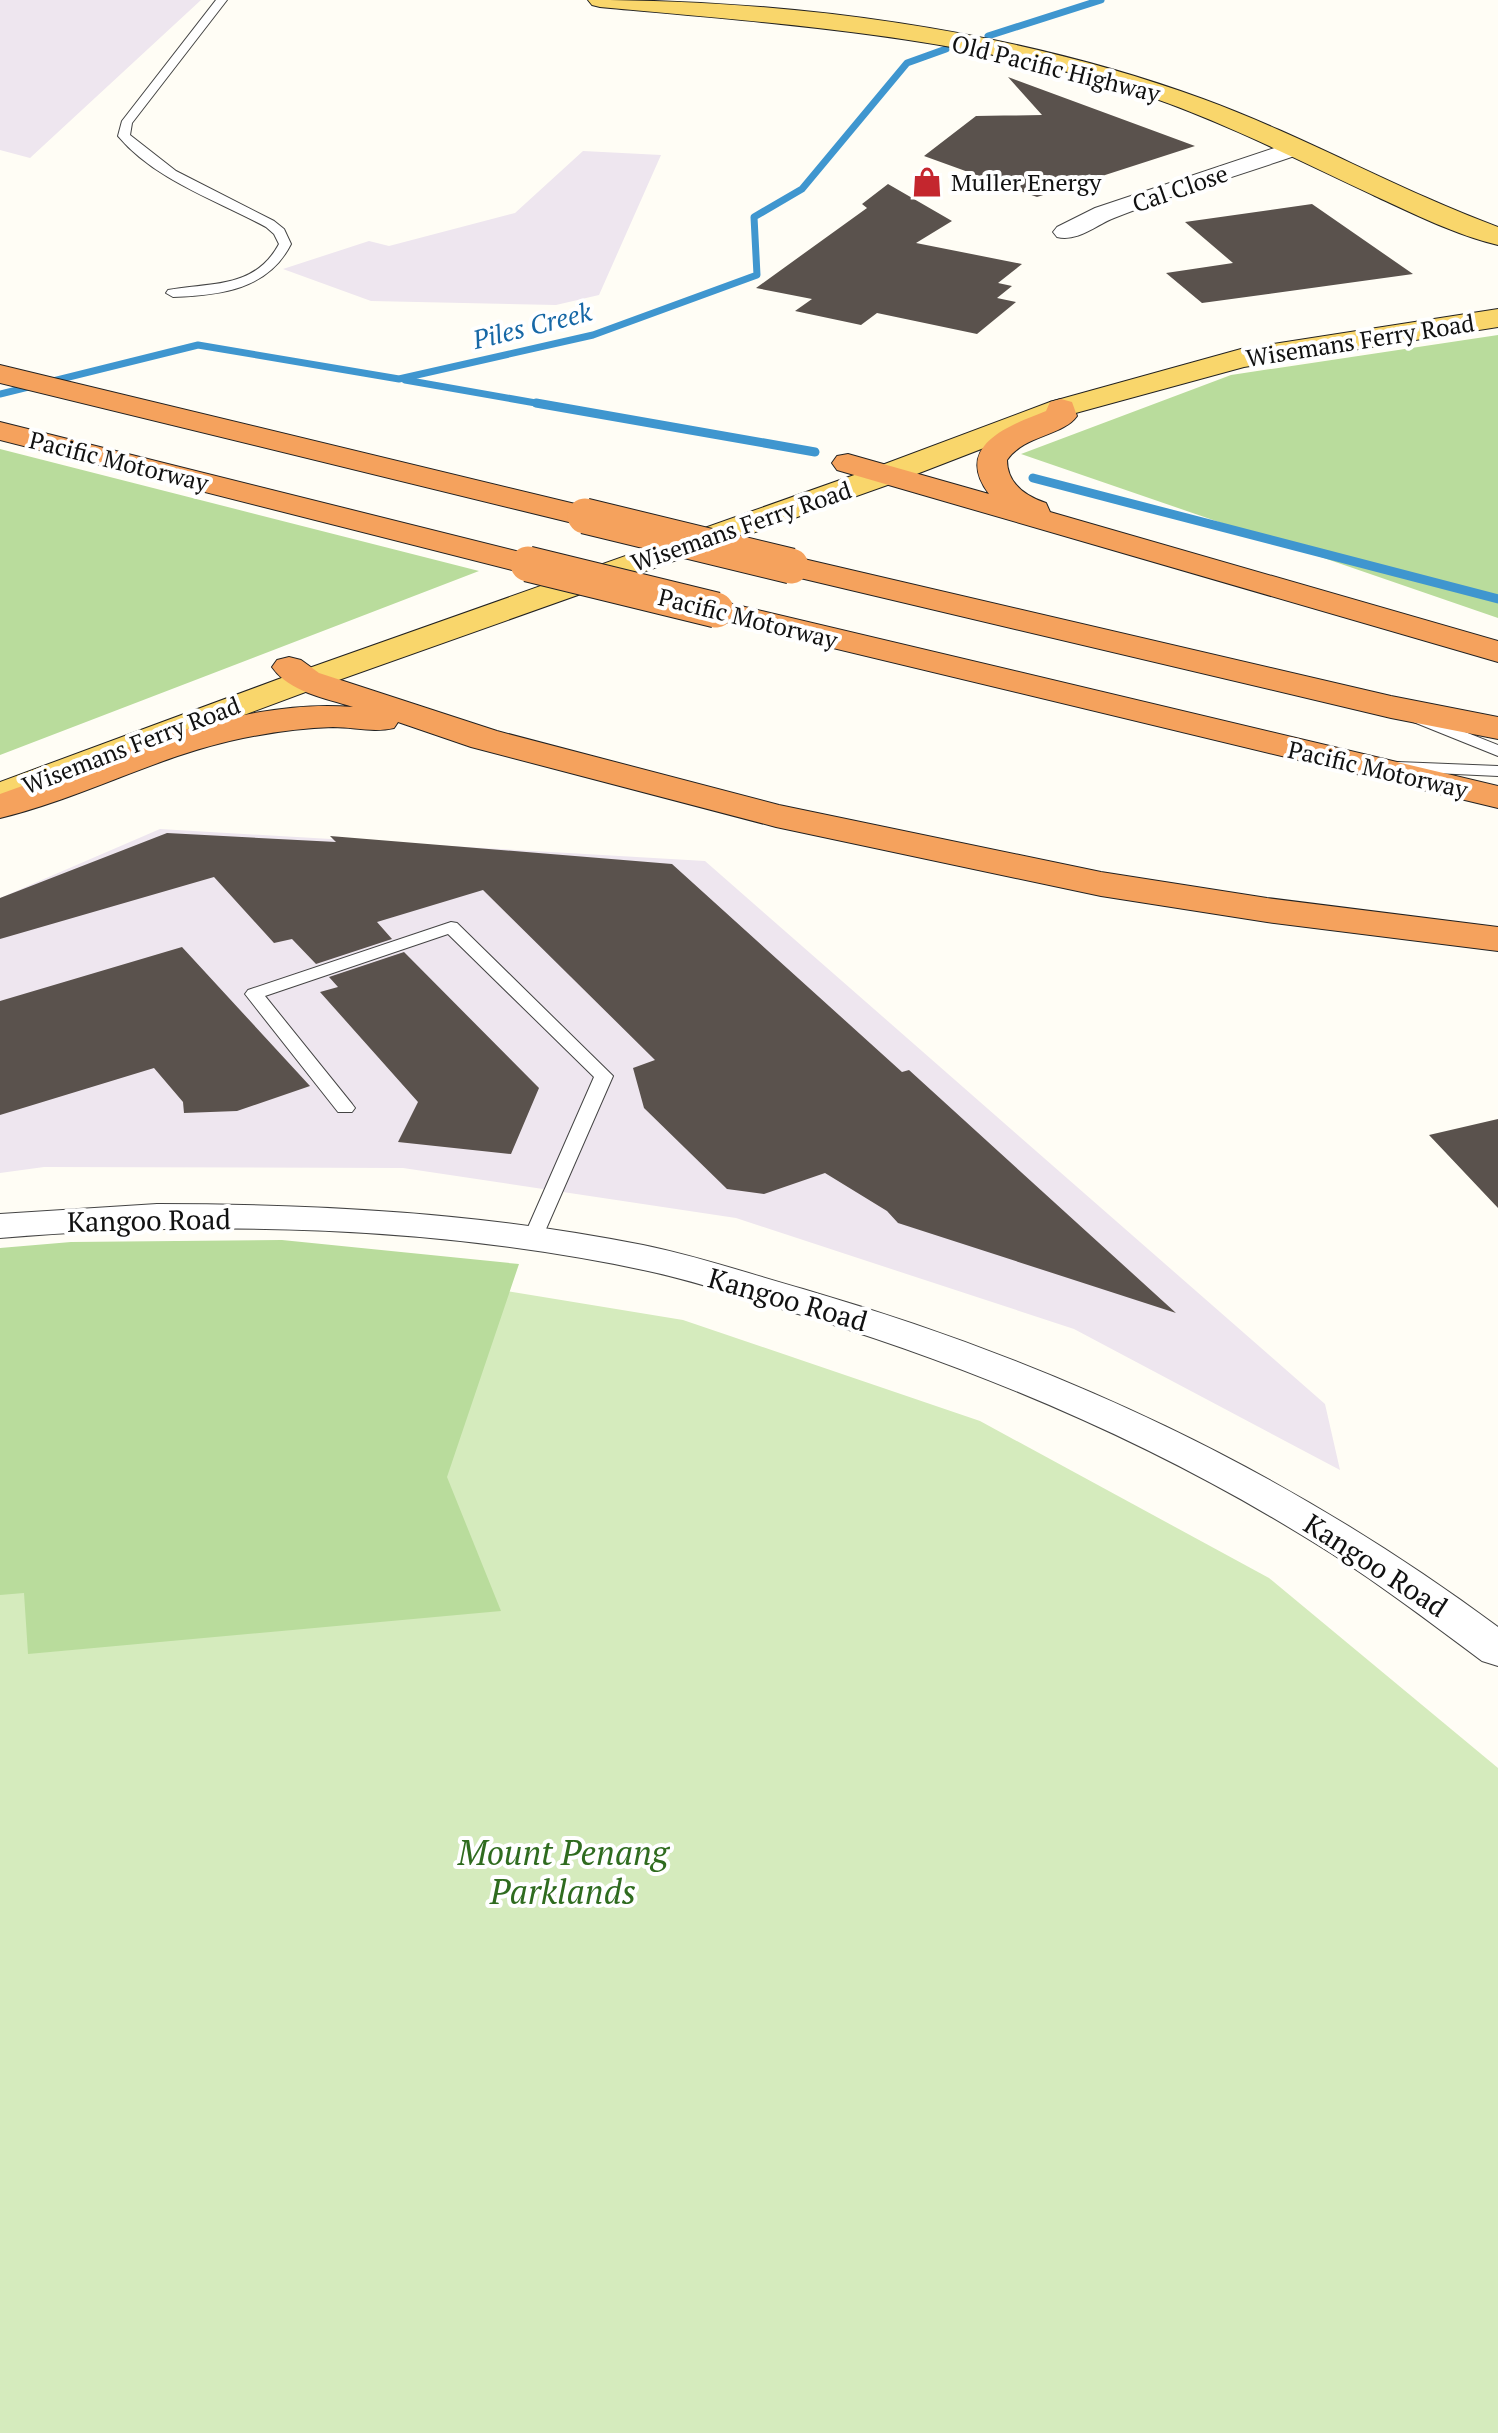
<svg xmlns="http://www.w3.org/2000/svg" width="1498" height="2433" viewBox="0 0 1498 2433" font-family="'PT Serif',serif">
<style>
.industrial{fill:#eee6ef}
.green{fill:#d5ebbd}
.forest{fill:#b9dc9c}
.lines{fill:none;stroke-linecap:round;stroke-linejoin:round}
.stream-far1{stroke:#3f96cf;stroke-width:7}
.stream{stroke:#3f96cf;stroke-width:9}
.building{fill:#5a524d}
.service-casing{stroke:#444;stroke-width:2}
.minor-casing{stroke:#444;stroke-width:2}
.primary-casing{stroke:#222;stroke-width:2}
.motorway-casing{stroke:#222;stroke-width:2}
.service{fill:#fff;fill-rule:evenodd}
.minor{fill:#fff;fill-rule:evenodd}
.primary{fill:#f9d66b;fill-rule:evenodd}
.motorway{fill:#f5a25d;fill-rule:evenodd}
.motorway-bridge-casing{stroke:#222;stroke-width:37;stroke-linecap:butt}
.motorway-bridge{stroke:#f5a25d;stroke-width:35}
.labels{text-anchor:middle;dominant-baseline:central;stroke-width:8;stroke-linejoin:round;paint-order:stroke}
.far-street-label{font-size:24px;fill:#111;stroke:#fff}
.far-poi-label{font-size:24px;fill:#111;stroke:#fff;text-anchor:start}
.far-water-label{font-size:26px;font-style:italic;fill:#1768a6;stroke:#fff}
.street-label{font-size:28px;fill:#111;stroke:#fff}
.near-park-label{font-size:34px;font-style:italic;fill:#2f6b1f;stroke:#fff}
</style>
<rect width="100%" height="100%" fill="#fffdf5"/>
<!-- industrial -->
<path class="industrial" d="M0,0H201L30,158L0,150Z
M583,151L661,155L599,295L556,305L371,301L283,269L369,241L389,246L515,213Z
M160,829L705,861L1325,1404L1340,1470L1074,1329L736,1218L403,1168L44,1167L0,1173V898Z"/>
<!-- green -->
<path class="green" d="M359,1267L683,1320L980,1421L1269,1578L1498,1768V2433H0V1272Z"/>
<!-- forest -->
<path class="forest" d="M1498,335V618L1021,454L1231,375Z
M0,449L479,571L0,755Z
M282,1240L519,1264L447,1477L501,1611L28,1654L24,1593L0,1595V1248L71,1242Z"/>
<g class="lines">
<!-- stream-far1 -->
<path class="stream-far1" d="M988,36L1101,0
M405,380L547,405
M0,394L198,345L399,379L593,335L757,275L754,217L802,189L907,63L946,49"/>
<!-- stream -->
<path class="stream" d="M536,403L815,452
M1033,478L1498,599"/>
</g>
<!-- building -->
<path class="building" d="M1008,77L1195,146L1037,197L924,156L976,116L1042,115Z
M888,184L952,221L916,243L1022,264L998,283L1012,286L997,298L1016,302L977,334L877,313L861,325L795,311L812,299L756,288L867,208L862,204Z
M1312,204L1413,274L1202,303L1166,273L1233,263L1185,222Z
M167,833L336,842L330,836L672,864L902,1072L909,1070L1176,1313L898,1223L887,1211L825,1173L764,1194L727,1189L644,1108L633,1068L655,1060L483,890L377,922L392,939L316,964L292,939L274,943L214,877L0,939V898Z
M182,947L310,1086L237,1111L184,1113L183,1102L154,1068L0,1115V1001Z
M404,952L539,1088L511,1154L398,1142L418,1102L320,992L338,987L329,977Z
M1498,1119V1208L1429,1135Z"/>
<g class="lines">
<!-- service casing -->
<g class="service-casing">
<path id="service" d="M216,0H227L132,123L130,135L176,171L274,221L284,229L291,244C268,290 220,295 173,297L166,293L168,290C211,282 255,289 279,244L274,234L266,227C216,200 155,180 118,136L122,121Z
M1417,713L1498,745V756L1411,721V715Z
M1398,762L1498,766V776L1392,771L1390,767Z
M451,922L457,923L613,1076L539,1245L532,1247L522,1241L594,1077L448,934L265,996L352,1104L355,1108L352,1112H338L245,994L248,990Z"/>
</g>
<!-- minor casing -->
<g class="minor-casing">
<path id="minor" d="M1295,141L1303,143L1307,148L1303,153C1241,175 1176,193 1114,218C1096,225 1078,242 1057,237L1053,232L1057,227L1095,208Z
M157,1204C319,1204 484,1213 643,1245C697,1256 750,1274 803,1289C1057,1363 1285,1469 1498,1627V1666L1482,1661C1427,1620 1372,1578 1313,1542C1149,1440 970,1365 785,1310C739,1296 694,1281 648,1271C439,1226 212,1220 0,1238V1214Z"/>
</g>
<!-- primary casing -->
<g class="primary-casing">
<path id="primary" d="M588,0C791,0 1012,29 1203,99C1304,136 1398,190 1498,227V245C1456,235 1414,214 1375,196C1300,161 1226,123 1148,96C973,36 783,24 600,7L592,5Z
M1498,309V327L1244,367L1072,414L896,482L319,687L0,806V782L295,673L874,468L1050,402L1241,349Z"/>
</g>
<!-- motorway casing -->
<g class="motorway-casing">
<path id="motorway" d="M0,365L596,509L601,516L596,523L585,526L0,383Z
M1061,399L1072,402L1077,416C1063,436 1024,435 1007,460C1007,483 1025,496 1046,503L1050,512L1498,641V662L837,470L832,463L837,456L848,454L989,494C953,446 1008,426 1046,411L1050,402Z
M0,422L540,557L545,564L540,571L528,574L0,440Z
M791,556L1391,696L1498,717V739L1391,718L779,573L774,566L779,559Z
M716,600L1498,786V808L704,617L699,610L704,603Z
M289,657L301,660L319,673L497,731L779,805L1101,872L1267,898L1498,927V951L1267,922L1101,896L776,827L471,747L398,722L394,728C373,733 354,727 333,727C303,728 273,732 243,738C159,755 83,798 0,818V794C105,757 240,697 353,707C325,698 289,692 272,667L277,660Z"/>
</g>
<!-- service -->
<use href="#service" class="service"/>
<!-- minor -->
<use href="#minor" class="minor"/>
<!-- primary -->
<use href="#primary" class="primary"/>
<!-- motorway -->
<use href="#motorway" class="motorway"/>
<!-- motorway-bridge casing -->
<g class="motorway-bridge-casing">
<path id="motorway-bridge" d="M585,516L791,566
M528,564L716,610"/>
</g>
<!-- motorway-bridge -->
<use href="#motorway-bridge" class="motorway-bridge"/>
</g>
<!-- icons -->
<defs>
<g id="shop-bare" transform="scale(2.4)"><path d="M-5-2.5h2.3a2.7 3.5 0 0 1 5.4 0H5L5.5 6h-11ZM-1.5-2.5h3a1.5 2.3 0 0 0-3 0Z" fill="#c4262e" stroke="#fff" stroke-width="2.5" paint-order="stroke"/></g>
</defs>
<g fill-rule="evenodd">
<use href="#shop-bare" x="927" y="182"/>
</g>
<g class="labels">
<!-- far-street labels -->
<g class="far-street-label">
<text transform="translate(1056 68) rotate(14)">Old Pacific Highway</text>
<text transform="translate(1180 188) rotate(-19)">Cal Close</text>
<text transform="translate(1360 340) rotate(-9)">Wisemans Ferry Road</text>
<text transform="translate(119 461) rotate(14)">Pacific Motorway</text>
<text transform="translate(741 526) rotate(-19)">Wisemans Ferry Road</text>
<text transform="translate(748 618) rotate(14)">Pacific Motorway</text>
<text transform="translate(131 745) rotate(-21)">Wisemans Ferry Road</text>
<text transform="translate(1378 769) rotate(13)">Pacific Motorway</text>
</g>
<!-- far-poi labels -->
<g class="far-poi-label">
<text x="951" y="182">Muller Energy</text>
</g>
<!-- far-water labels -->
<g class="far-water-label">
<text transform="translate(532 325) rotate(-14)">Piles Creek</text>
</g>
<!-- street labels -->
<g class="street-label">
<text transform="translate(149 1220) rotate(-1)">Kangoo Road</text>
<text transform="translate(788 1299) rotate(16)">Kangoo Road</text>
<text transform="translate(1376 1565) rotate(33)">Kangoo Road</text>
</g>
<!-- near-park labels -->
<g class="near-park-label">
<text x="563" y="1852">Mount Penang<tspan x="563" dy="39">Parklands</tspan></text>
</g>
</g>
</svg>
